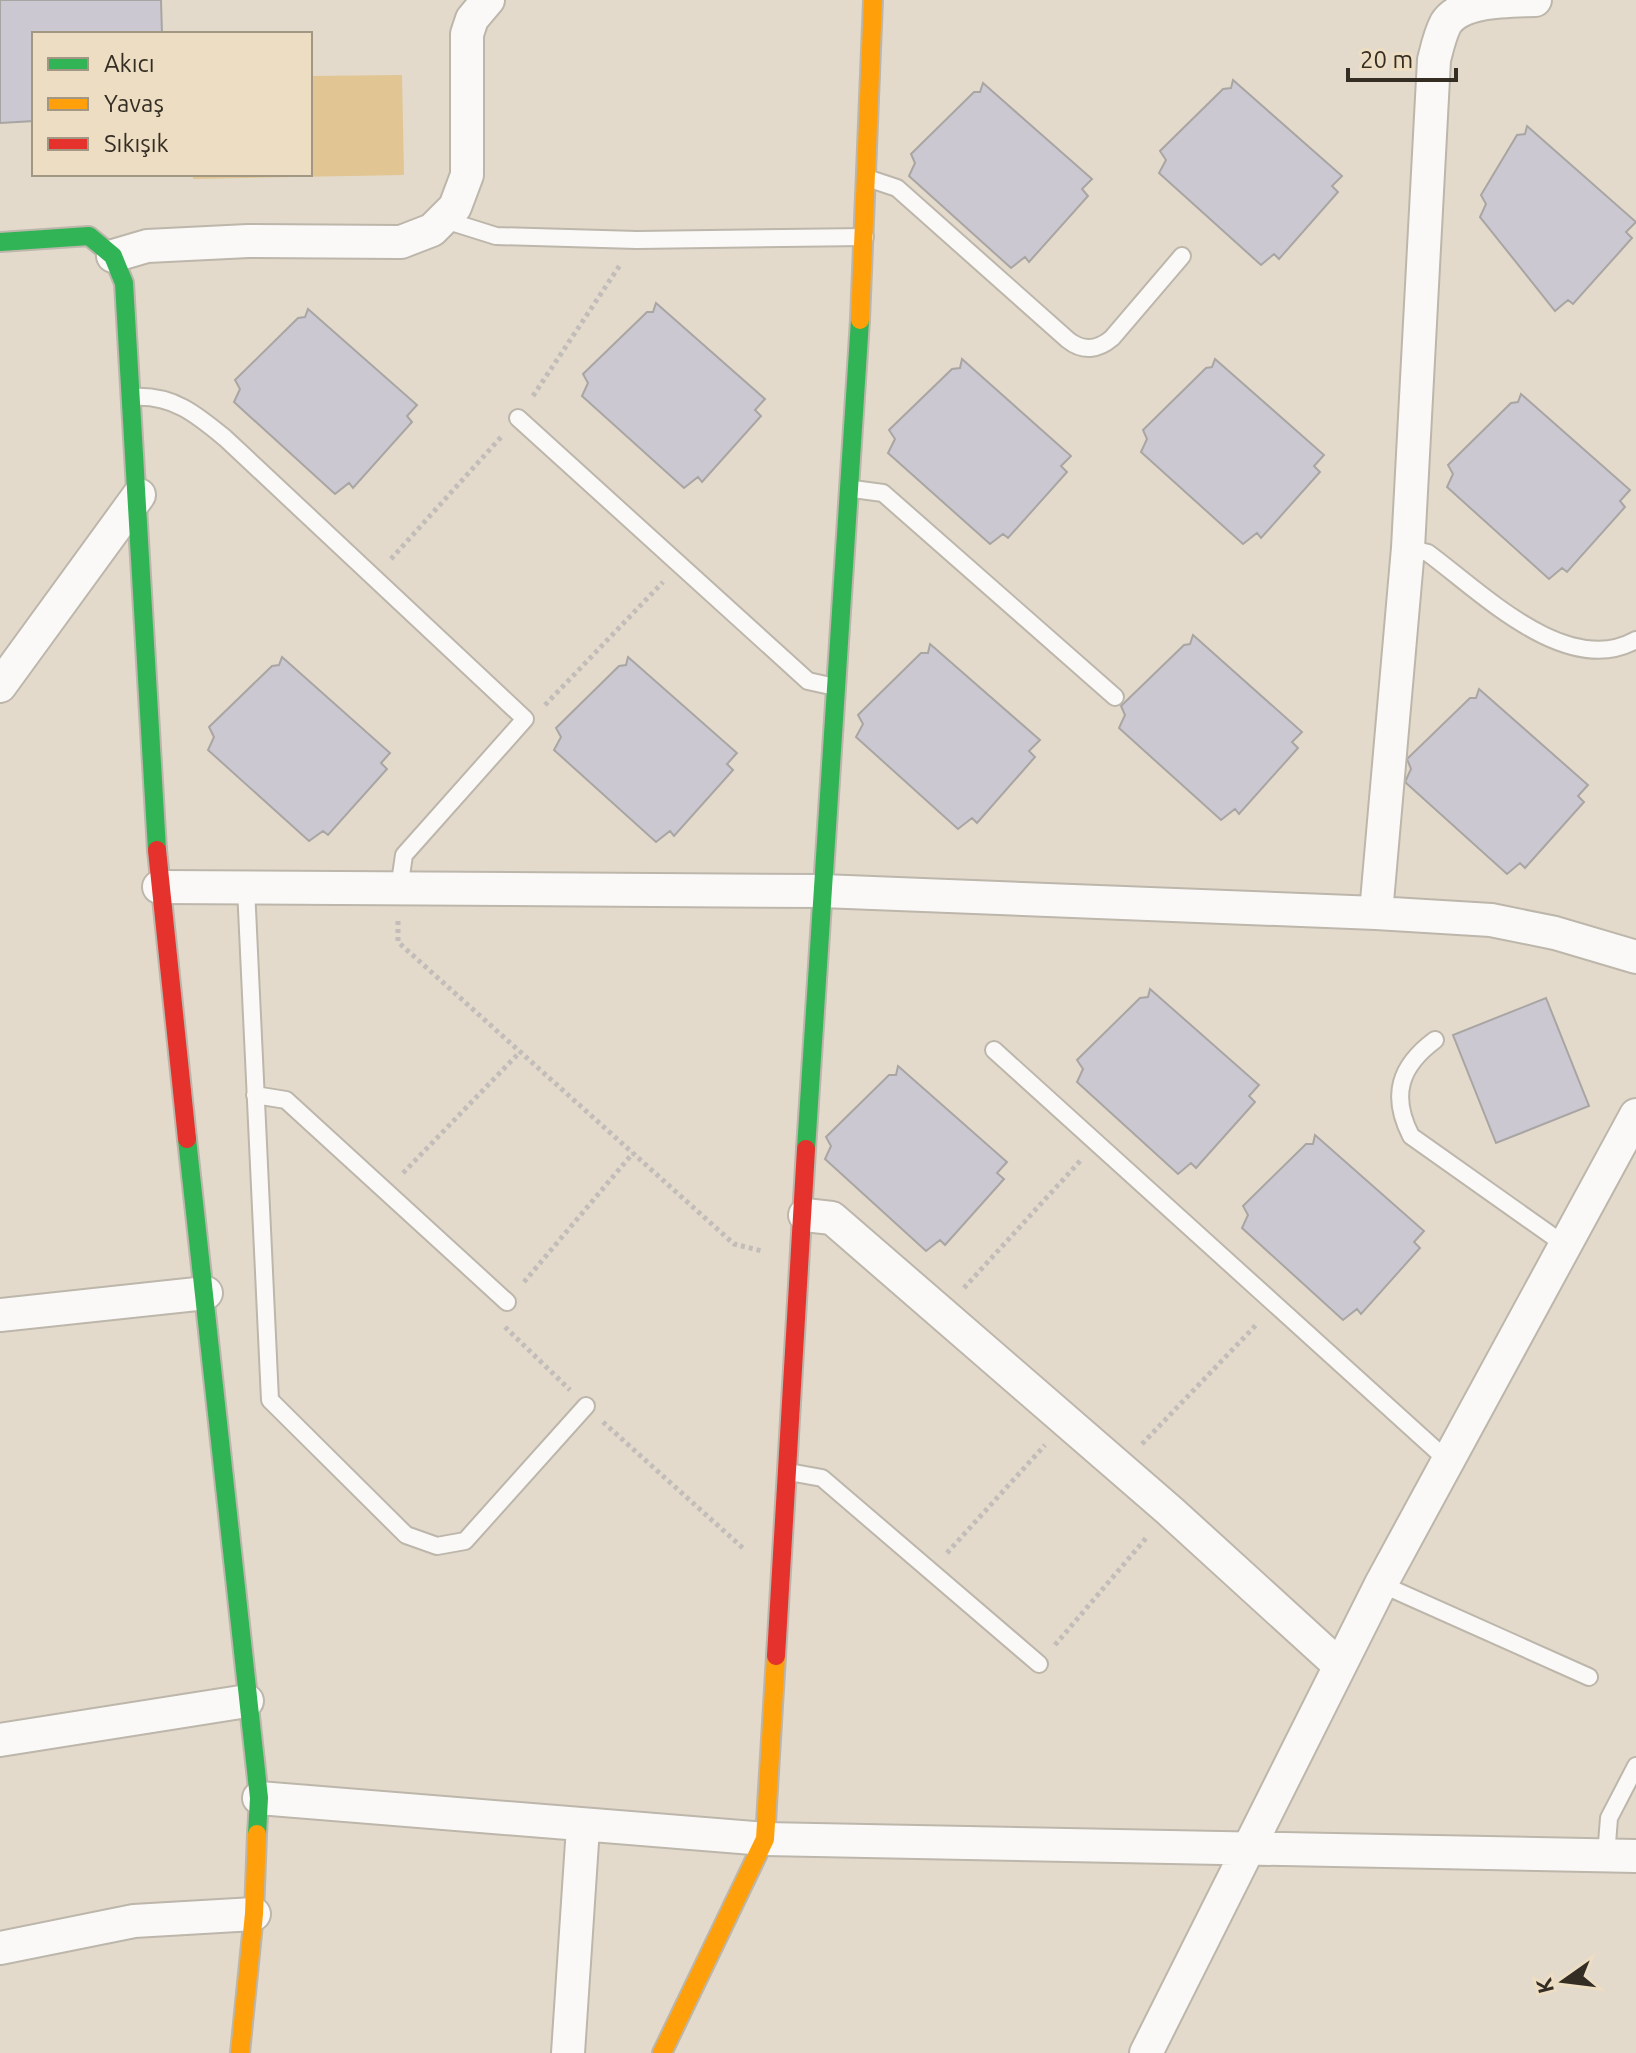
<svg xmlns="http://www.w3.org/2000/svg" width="1636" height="2053" viewBox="0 0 1636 2053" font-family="Ubuntu,sans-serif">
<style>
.green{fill:#e1c592}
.building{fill:#cbc8d2;stroke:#a8a5a3;stroke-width:2}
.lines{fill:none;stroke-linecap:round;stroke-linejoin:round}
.lane-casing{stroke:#bcb6ab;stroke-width:20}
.street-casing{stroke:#bcb6ab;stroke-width:36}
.fast-casing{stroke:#bcb6ab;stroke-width:22}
.slow-casing{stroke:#bcb6ab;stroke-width:22}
.jam-casing{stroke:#bcb6ab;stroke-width:22}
.path{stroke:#c2bdb9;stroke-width:5;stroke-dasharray:4 4;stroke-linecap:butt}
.lane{stroke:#fbf9f7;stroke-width:16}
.street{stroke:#fbf9f7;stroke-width:32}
.fast{stroke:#30b455;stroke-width:18}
.slow{stroke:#ff9f0a;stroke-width:18}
.jam{stroke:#e5322d;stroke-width:18}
</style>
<rect width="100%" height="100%" fill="#e3dacc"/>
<!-- green -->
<path class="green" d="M402,75L404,175L193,179V174H310V76Z"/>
<!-- building -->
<path class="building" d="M0,0H161L162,34H34V121L0,123Z
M1233,80L1342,176L1332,186L1338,192L1279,259L1274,254L1261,265L1159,173L1166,160L1160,151L1223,89L1231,88Z
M983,83L1092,179L1082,189L1088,196L1029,262L1025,257L1011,268L909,176L915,163L911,154L974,92H980Z
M1527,126L1636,222L1626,232L1632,238L1573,304L1568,300L1555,311L1480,217L1486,204L1481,195L1517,135L1525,134Z
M656,303L765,399L755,410L761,416L702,482L698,477L684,488L582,396L588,383L583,374L647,312H653Z
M308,309L417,405L407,416L412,422L353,488L349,483L335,494L234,402L240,389L235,380L298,318L305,317Z
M962,359L1071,456L1061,466L1067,472L1008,538L1003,534L990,544L888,453L895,439L889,430L952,369L960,368Z
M1215,359L1324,455L1314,466L1320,472L1261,538L1257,533L1243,544L1141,452L1147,439L1143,430L1206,368L1212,367Z
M1521,394L1630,490L1620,501L1625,507L1567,572L1562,568L1549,579L1447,487L1453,474L1448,465L1511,403L1518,402Z
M1193,635L1302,732L1292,742L1298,748L1239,814L1235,809L1221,820L1119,728L1125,715L1121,706L1184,645L1190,644Z
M930,644L1040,740L1029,751L1035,757L977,823L972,818L958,829L856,737L863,724L858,715L921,653H928Z
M282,657L390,753L381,763L387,769L328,835L323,831L309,841L208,750L214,737L209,727L272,666L279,665Z
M628,657L737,753L727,764L733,770L674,836L670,831L656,842L554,750L561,737L556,728L619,666L626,665Z
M1479,689L1588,785L1578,796L1584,802L1525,868L1520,863L1507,874L1405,782L1411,769L1407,759L1470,698H1476Z
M1150,989L1259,1085L1249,1096L1255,1102L1196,1168L1191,1163L1178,1174L1077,1082L1083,1069L1077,1060L1140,998L1148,997Z
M1546,998L1589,1106L1496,1143L1453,1035Z
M898,1066L1007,1162L997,1173L1004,1179L945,1245L940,1240L926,1251L825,1159L831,1146L826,1137L889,1075H896Z
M1315,1135L1424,1231L1414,1242L1420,1248L1361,1314L1357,1309L1343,1320L1242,1228L1248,1215L1243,1206L1306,1144H1313Z"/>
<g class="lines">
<!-- lane casing -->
<g class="lane-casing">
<path id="lane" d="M870,179L897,188L1068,340C1083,352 1098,350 1112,338L1182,256
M445,220L496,236L637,240L865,237
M134,397C173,395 196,414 225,438L525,719L404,855L399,889
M518,418L808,681L835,687
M853,489L883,493L1115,697
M1408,548L1428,553C1481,592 1567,679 1636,640
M246,888L270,1400L406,1535L437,1546L465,1541L586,1406
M1435,1040C1400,1066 1390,1095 1411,1136L1565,1245
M994,1050L1447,1460
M255,1095L286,1100L507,1302
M789,1472L822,1478L1039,1664
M1381,1584L1589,1677
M1606,1856L1609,1818L1636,1766"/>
</g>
<!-- street casing -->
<g class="street-casing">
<path id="street" d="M113,256L147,246L248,241L401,242L432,230L455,207L467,175V34L472,19L488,0
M0,686L139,495
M159,887L822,891L1376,913L1491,920L1555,933L1636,957
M1376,913L1408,548L1434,60C1437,48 1440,34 1446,23C1461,0 1507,1 1535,0
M805,1215L832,1218L1170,1511L1340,1666
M0,1315L206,1293
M0,1740L247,1701
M259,1798L765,1839L1636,1856
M0,1948L134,1921L254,1914
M568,2053L583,1827
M1146,2053L1381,1584L1636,1115"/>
</g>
<!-- fast casing -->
<g class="fast-casing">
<path id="fast" d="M0,242L89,236L113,256L124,283L157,850
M187,1139L259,1798L257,1834
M806,1149L860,320"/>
</g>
<!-- slow casing -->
<g class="slow-casing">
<path id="slow" d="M860,320L873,0
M240,2053L254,1914L257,1834
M662,2053L765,1839L776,1656"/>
</g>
<!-- jam casing -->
<g class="jam-casing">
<path id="jam" d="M157,850L187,1139
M776,1656L806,1149"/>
</g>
<!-- path -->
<path class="path" d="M533,396L620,265
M391,559L502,436
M545,705L663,582
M398,921V942L734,1244L762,1251
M403,1173L520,1052
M524,1282L633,1153
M964,1288L1081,1160
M505,1327L570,1390
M603,1422L744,1549
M1142,1444L1257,1324
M947,1553L1045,1445
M1055,1645L1147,1537"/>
<!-- lane -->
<use href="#lane" class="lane"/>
<!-- street -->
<use href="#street" class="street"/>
<!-- fast -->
<use href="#fast" class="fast"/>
<!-- slow -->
<use href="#slow" class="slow"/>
<!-- jam -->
<use href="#jam" class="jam"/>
</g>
<!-- legend -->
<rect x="32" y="32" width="280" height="144" fill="#ecddc3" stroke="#a29783" stroke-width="2"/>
<rect x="48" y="58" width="40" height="12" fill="#30b455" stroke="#a29783" stroke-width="2"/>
<text x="104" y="72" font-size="24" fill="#332d23">Akıcı</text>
<rect x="48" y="98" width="40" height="12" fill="#ff9f0a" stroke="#a29783" stroke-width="2"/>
<text x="104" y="112" font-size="24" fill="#332d23">Yavaş</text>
<rect x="48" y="138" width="40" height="12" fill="#e5322d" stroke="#a29783" stroke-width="2"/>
<text x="104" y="152" font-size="24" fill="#332d23">Sıkışık</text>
<!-- north arrow -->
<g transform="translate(1564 1981) rotate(256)" stroke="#ecddc3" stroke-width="6" paint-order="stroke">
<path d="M0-6L14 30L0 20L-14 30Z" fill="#332d23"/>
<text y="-12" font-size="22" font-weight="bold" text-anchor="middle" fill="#332d23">K</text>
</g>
<!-- scale -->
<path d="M1348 68v12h108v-12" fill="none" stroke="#332d23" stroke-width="4"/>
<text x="1360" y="68" font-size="24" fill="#332d23" stroke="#ecddc3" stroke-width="6" paint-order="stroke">20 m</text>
</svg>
